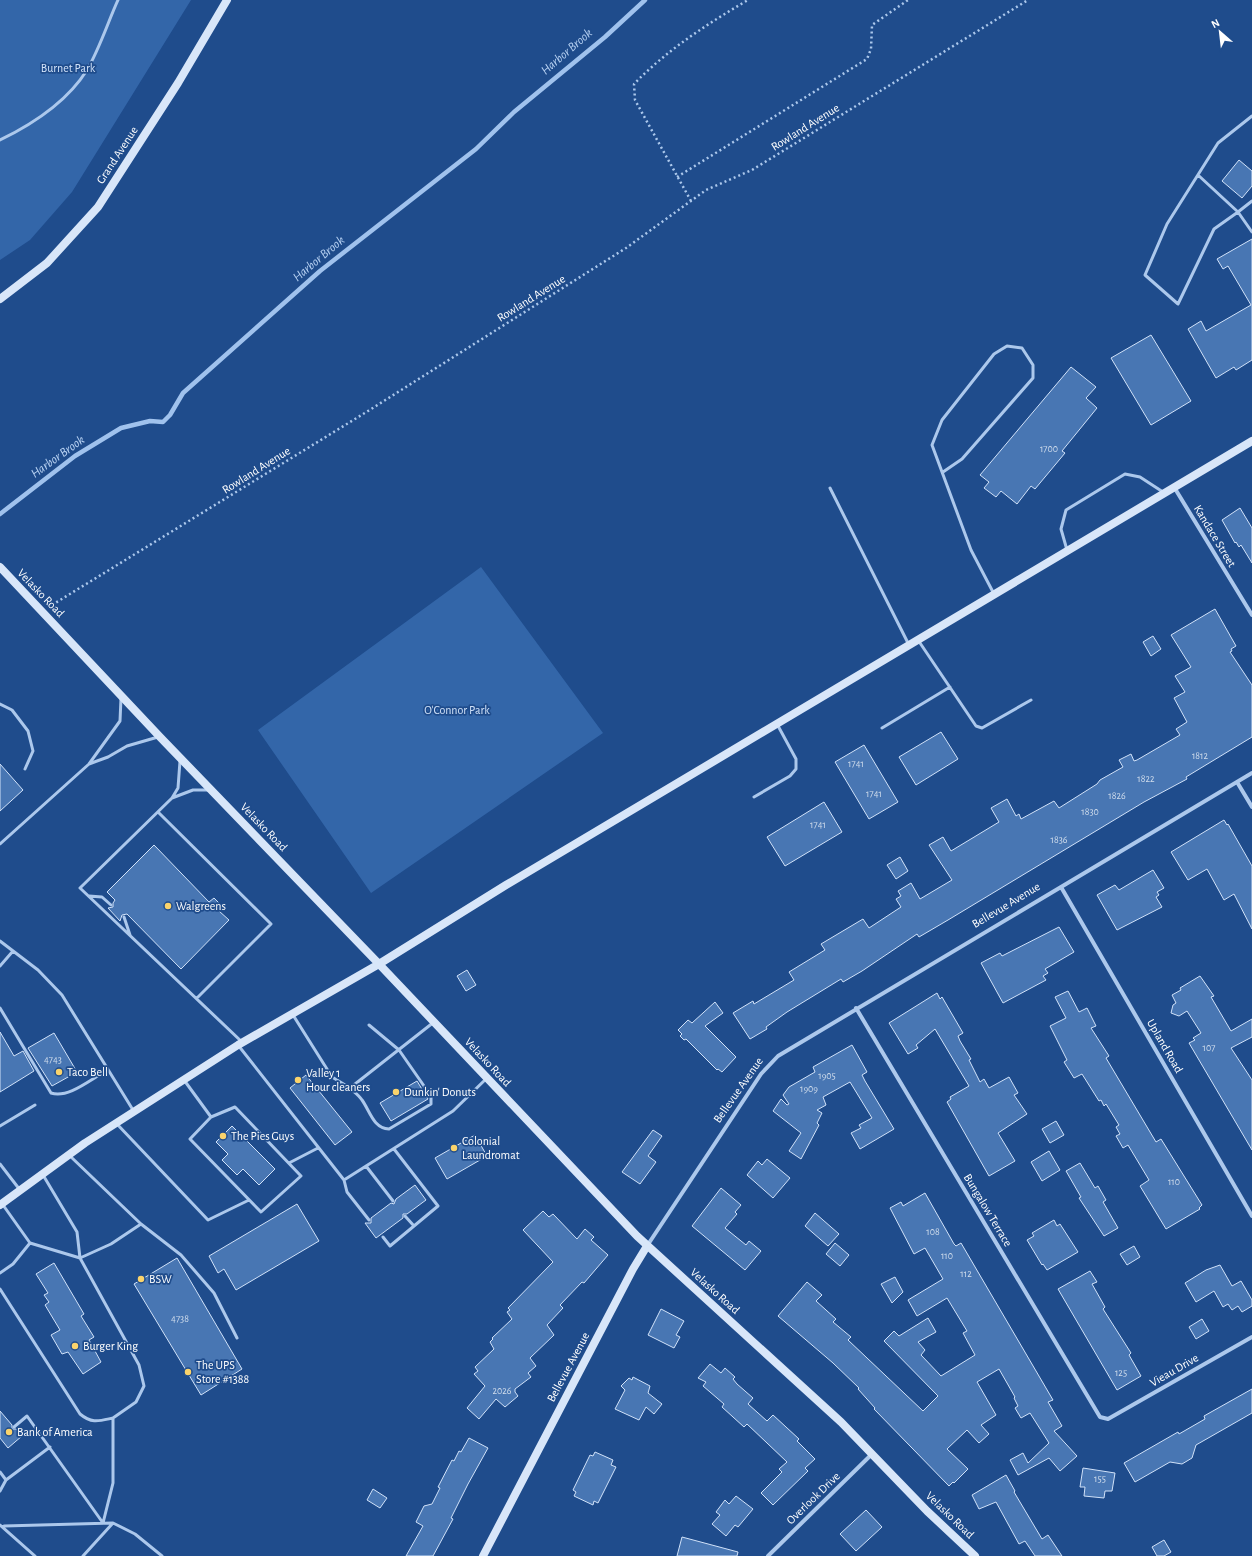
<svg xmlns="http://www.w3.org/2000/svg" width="1252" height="1556" viewBox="0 0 1252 1556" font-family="'Alegreya Sans',sans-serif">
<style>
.green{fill:#3366a9}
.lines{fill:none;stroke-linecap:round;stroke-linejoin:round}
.stream{stroke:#a0c2ed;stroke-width:4.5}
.building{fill:#4876b3;stroke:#d1e2f9}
.path{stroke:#acc8ec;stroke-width:2.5;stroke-dasharray:2 3;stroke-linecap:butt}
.lane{stroke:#acc8ec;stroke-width:3}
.street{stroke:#acc8ec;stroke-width:4}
.secondary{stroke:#d8e6f9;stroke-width:8}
.poi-dot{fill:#fad36c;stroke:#1f4c8c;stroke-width:1.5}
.labels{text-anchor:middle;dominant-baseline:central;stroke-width:3.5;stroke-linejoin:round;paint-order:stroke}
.number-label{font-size:10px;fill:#d1ddec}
.park-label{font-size:12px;fill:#d1e2f9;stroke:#1f4c8c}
.street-label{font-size:12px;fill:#fff;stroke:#1f4c8c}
.poi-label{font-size:12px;fill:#fff;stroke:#1f4c8c;text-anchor:start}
.water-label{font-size:13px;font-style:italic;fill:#b8d2f3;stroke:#1f4c8c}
</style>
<rect width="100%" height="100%" fill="#1f4c8c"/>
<!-- green -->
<path class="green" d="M0,0H191L72,192L30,240L0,260Z
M481,567L603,733L371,893L258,730Z"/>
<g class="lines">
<!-- stream -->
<path class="stream" d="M0,514L75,456L121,428L150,421L163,422L170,415L183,393L320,271L476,149L514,112L605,37L645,0"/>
</g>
<!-- building -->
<path class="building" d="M1239,160L1252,171V186L1242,198L1222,181Z
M1252,239V360L1236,370L1234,367L1216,378L1188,329L1201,321L1206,331L1251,305L1228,266L1223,269L1217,259Z
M1151,335L1191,401L1151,425L1111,358Z
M1071,367L1096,387L1086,398L1097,408L1062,451L1065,453L1035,489L1031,486L1017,504L1001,491L996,497L984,488L989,482L980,475Z
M1240,508L1252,528V563L1241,545L1239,547L1236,542L1235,543L1222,520Z
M1215,609L1236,646L1231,649L1232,651L1230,652L1252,685V737L1186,777L1187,779L1144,802L948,920L919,937L917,934L862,971L843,982L841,979L787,1012L766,1027L767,1029L750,1039L733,1013L753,1001L754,1004L794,980L789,972L825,950L821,944L863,919L869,928L901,907L896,899L901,896L898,891L911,883L920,899L952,880L929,845L943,837L951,851L999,822L991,808L1007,799L1016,816L1019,814L1021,819L1054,801L1059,808L1097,784L1100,780L1123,767L1119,760L1131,754L1134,761L1137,760L1180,735L1176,729L1187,722L1174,698L1185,692L1175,676L1191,667L1171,635Z
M1153,636L1161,649L1151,656L1143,642Z
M941,732L958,759L916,785L899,757Z
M864,745L898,802L869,819L835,762Z
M0,764L23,790L0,811Z
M824,802L842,832L785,866L767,837Z
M1224,820L1227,825L1228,824L1252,866V929L1234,894L1224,900L1207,869L1188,880L1171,852Z
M154,845L209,902L214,898L223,907L219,911L229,920L181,969L127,914L122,915L120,921L108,908L113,907V903L115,900L107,892Z
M900,857L908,871L896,879L887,865Z
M1153,870L1164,888L1157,892L1159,895L1156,897L1162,907L1117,930L1097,895L1115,885L1119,890Z
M1059,927L1074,952L1045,969L1048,973L1043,976L1046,980L1003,1003L981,963L1000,953L1002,956Z
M467,970L476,985L466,991L457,976Z
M1200,976L1214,996L1211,997L1231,1031L1252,1019V1037L1231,1048L1252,1080V1150L1189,1043L1195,1040L1193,1038L1201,1033L1187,1011L1179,1016L1171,1013L1173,1005L1176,1003L1172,995L1181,990L1180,988Z
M1068,991L1079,1012L1087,1008L1096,1026L1091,1028L1109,1056L1106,1058L1156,1142L1161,1139L1202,1205L1199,1208L1200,1209L1166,1229L1140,1186L1149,1180L1128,1145L1123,1148L1116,1136L1120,1134L1116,1127L1119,1125L1106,1104L1104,1106L1101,1100L1099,1101L1082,1074L1074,1078L1064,1062L1067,1060L1050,1026L1066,1018L1055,997Z
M937,993L940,999L942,997L963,1033L958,1036L960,1041L971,1059L969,1060L980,1082L984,1079L989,1088L1009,1077L1018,1093L1014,1095L1027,1114L998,1133L1015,1161L989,1176L947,1102L951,1099L950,1097L969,1086L935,1029L916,1045L918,1048L908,1054L889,1023Z
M715,1002L723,1013L705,1026L736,1057L722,1072L718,1069L717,1070L686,1039L684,1040L680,1036L682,1034L678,1030L688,1020L692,1023Z
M0,1032L14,1056L23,1051L34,1071L0,1092Z
M54,1033L77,1072L52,1086L28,1048Z
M852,1045L867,1072L862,1075L865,1081L894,1129L860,1149L851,1133L861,1128L859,1125L872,1118L850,1082L823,1097L826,1105L817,1110L822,1113L817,1123L819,1125L801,1159L789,1151L801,1133L773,1111L781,1099L787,1105L789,1104L783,1095L789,1087L815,1072L813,1067Z
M306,1075L352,1132L335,1145L290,1088Z
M417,1081L428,1099L391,1121L380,1103Z
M1056,1121L1064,1135L1050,1143L1042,1129Z
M232,1126L275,1169L259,1185L243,1169L237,1175L222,1160L228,1154L216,1142Z
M653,1130L662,1136L648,1156L656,1162L640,1184L622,1172Z
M475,1135L487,1156L447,1179L435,1158Z
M1049,1151L1060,1170L1042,1181L1031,1162Z
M767,1159L790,1178L773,1198L747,1175L758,1161L762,1165Z
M1080,1163L1095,1188L1098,1186L1106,1200L1103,1202L1118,1228L1104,1236L1079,1198L1081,1197L1066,1171Z
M415,1185L426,1200L407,1214H403V1218L376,1238L365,1223H371V1218L391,1203L394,1204L396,1199Z
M721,1188L741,1205L735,1212L737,1214L725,1228L746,1245L749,1241L761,1251L745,1270L692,1226Z
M925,1193L954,1244L956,1246L961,1243L1053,1400L1048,1402L1062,1426L1054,1431L1077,1456L1060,1471L1049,1458L1018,1475L1010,1460L1023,1453L1028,1463L1049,1443L1030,1413L1021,1418L1015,1408L1018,1406L1014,1398L1015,1397L999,1369L977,1382L996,1415L981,1425L989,1434L979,1443L967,1430L947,1449L968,1469L954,1483L953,1482L949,1486L874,1409L875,1408L858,1389L859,1388L833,1363L778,1316L807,1282L822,1295L816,1301L836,1319L833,1322L851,1337L848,1340L923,1411L938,1396L884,1341L894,1331L899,1336L928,1318L936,1332L918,1342L925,1350L921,1355L941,1376L975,1355L963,1333L967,1331L947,1298L917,1316L908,1300L943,1279L925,1248L914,1254L890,1208L901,1202L903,1206Z
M297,1204L319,1241L236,1290L224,1269L218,1273L209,1256Z
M543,1211L549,1217L553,1214L577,1239L585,1229L594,1237L591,1240L608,1255L584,1283L582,1282L560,1305L563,1308L547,1325L554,1335L530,1358L536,1366L528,1373L531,1377L515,1389V1392L518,1396L505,1407L496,1399L479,1419L467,1408L485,1386L474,1374L478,1371L475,1367L494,1349L490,1342L493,1339L492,1338L512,1319L507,1312L510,1310L508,1308L553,1262L523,1230Z
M815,1213L839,1234L828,1246L805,1226Z
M1054,1220L1057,1226L1060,1224L1078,1252L1047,1270L1043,1264L1042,1265L1027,1240L1034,1236L1032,1233Z
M835,1243L849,1255L840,1266L826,1254Z
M1134,1246L1140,1257L1127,1265L1120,1254Z
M177,1258L242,1369L201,1395L134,1284Z
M54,1263L84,1314L81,1316L94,1337L89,1340L101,1362L83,1374L68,1352L62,1354L51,1335L60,1330L45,1305L49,1302L44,1295L48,1293L36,1274Z
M1220,1265L1232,1286L1241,1281L1252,1300V1306L1242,1312L1238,1306L1232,1310L1228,1304L1223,1307L1214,1291L1196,1302L1185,1283L1206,1270Z
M1090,1271L1097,1282L1092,1284L1105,1307L1103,1309L1131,1353L1129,1355L1141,1376L1117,1390L1058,1289Z
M895,1277L903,1292L892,1303L881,1284Z
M661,1309L684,1321L676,1335L680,1337L674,1348L648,1335Z
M1202,1319L1209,1331L1196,1339L1189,1327Z
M710,1364L721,1373L725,1368L735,1377L733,1379L737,1384L753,1398L748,1404L767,1421L773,1415L799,1439L797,1441L815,1459L805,1468L808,1471L773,1505L761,1493L782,1472L779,1469L787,1462L747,1424L744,1427L722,1407L724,1404L703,1386L706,1382L698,1378Z
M633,1377L650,1386L648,1393L662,1404L654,1414L646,1407L639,1420L615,1409L625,1390L621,1386L629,1378L632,1380Z
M1252,1389V1413L1196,1445L1192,1458L1182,1464L1170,1462L1135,1482L1124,1463L1178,1432L1179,1434L1205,1419L1204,1416Z
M0,1411L12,1425V1429H16L22,1436L8,1448L0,1438Z
M469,1438L488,1448L468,1484L451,1518L453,1519L433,1556H406L423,1526L416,1522L424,1506L432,1504L440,1488L438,1487L452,1460L454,1461L459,1451L461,1452Z
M595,1452L613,1460L611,1465L616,1467L598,1503L594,1501L593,1505L574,1496L576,1492L573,1490L590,1455L593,1456Z
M1083,1468L1115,1473L1112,1491H1105L1104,1498L1084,1496L1085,1487H1080Z
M1006,1475L1015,1491L1014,1492L1042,1539L1048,1535L1062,1556H1035L1025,1541L1019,1544L996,1502L979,1509L972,1495Z
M373,1489L387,1498L380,1508L367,1500Z
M736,1496L753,1509L738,1527L735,1525L726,1536L712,1524L720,1515L716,1512L725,1500L729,1504Z
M866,1510L882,1527L856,1551L840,1534Z
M682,1537L738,1552L737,1556H677Z
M1164,1540L1171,1552L1164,1556H1157L1152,1547Z"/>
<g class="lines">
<!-- path -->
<path class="path" d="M677,177L867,59L871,49L872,25L908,0
M691,201L635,100L634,84C667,50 707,24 748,0
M52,605L368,411L626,248L706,190L752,170L1028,0"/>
<!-- lane -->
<path class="lane" d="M0,140C33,124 67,102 87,70C99,50 108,22 118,0
M1198,175L1238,212L1214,229L1178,304L1145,275L1167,224L1218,143L1252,116
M1252,201L1238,212L1252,232
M943,472L962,459L1033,378V365L1022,348L1007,346L994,354L942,420L932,445L971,550L994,594
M830,488L909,645
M1067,550L1061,529L1066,510L1125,474L1140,477L1163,492
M918,640L976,726L982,728L1031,700
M0,704L12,710L28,731L33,751L25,769
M882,728L950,687
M89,764L108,757L127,746L158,737
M209,790H193L172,798L80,888L242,1042
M754,797L790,776L796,769V759L777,724
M172,798L178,788L180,761
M158,812L271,924L197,998
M0,844L89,764L120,721L121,698
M89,896L102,897L111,905
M124,917L130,935
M0,941L38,970L62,995L133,1110
M0,966L13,951
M0,1008L51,1093C69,1099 92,1078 108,1070
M293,1015L332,1077L350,1088L434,1022
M238,1045L344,1180L453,1111L487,1078
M184,1080L211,1117L190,1139L261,1212L301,1176L235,1107L211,1117
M350,1088C354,1092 359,1095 362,1100C370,1111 373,1128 389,1129L431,1104V1096L399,1050L369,1025
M116,1123L208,1220L249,1200
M0,1126L35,1105
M70,1156L141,1224L181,1255L214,1293L237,1338
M289,1163L318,1148
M0,1164L20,1190
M366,1166L393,1201
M43,1175L77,1232L80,1258L139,1365L144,1386L136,1402L113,1418V1483L103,1523
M344,1180L347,1192L369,1220
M3,1205L30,1243L80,1258L111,1244L141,1224
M405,1216L414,1226
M383,1237L390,1246L438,1206L394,1149
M0,1273L13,1264L30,1243
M0,1289L80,1414C92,1424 99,1421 113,1418
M14,1427L27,1416L103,1523
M0,1472L6,1480
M0,1491L6,1480L50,1447
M0,1525L35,1556
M4,1526L113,1523L135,1534L162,1556
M83,1556L113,1523"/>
<!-- street -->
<path class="street" d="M1174,487L1252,615
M1237,782L1252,807
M1061,887L1252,1216
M856,1008L1100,1417L1108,1419L1252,1337
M647,1246L761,1074L778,1056L1252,773
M768,1556L872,1454"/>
<!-- secondary -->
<path class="secondary" d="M0,299L47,263L98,207L178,83L227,0
M0,567L160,737L379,964L637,1236L841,1422L927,1511L975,1556
M0,1205L85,1143L238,1045L379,964L506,885L1252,441
M483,1556L633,1269L647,1246"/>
</g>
<!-- markers -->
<g class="poi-dot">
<circle cx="168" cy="906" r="4"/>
<circle cx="59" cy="1072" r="4"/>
<circle cx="298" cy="1080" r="4"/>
<circle cx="396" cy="1092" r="4"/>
<circle cx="223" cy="1136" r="4"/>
<circle cx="454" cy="1148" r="4"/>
<circle cx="141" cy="1279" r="4"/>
<circle cx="75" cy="1346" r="4"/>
<circle cx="188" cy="1372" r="4"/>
<circle cx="9" cy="1432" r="4"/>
</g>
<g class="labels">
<!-- number labels -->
<g class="number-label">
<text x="1049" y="449">1700</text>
<text x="1200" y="756">1812</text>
<text x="856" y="764">1741</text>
<text x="1146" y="779">1822</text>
<text x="874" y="794">1741</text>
<text x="1117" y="796">1826</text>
<text x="1090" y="812">1830</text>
<text x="818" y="825">1741</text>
<text x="1059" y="840">1836</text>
<text x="1209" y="1048">107</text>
<text x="53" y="1060">4743</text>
<text x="827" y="1076">1905</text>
<text x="809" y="1089">1909</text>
<text x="1174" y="1182">110</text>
<text x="933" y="1232">108</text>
<text x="947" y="1256">110</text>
<text x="966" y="1274">112</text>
<text x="180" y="1319">4738</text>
<text x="1121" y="1373">125</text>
<text x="502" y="1391">2026</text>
<text x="1100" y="1479">155</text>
</g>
<!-- park labels -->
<g class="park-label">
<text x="68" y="68">Burnet Park</text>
<text x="457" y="710">O'Connor Park</text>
</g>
<!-- street labels -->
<g class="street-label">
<text transform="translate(805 127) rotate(-32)">Rowland Avenue</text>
<text transform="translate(117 155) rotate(-57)">Grand Avenue</text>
<text transform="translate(531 298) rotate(-32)">Rowland Avenue</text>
<text transform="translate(256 470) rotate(-32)">Rowland Avenue</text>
<text transform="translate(1215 536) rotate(59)">Kandace Street</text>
<text transform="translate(41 593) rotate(46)">Velasko Road</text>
<text transform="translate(264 827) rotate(46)">Velasko Road</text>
<text transform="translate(1006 905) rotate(-31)">Bellevue Avenue</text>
<text transform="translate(1165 1046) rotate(60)">Upland Road</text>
<text transform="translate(488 1062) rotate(47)">Velasko Road</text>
<text transform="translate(738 1090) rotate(-55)">Bellevue Avenue</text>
<text transform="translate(988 1210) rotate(59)">Bungalow Terrace</text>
<text transform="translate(715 1291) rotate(42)">Velasko Road</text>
<text transform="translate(568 1367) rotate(-62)">Bellevue Avenue</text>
<text transform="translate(1174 1370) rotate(-30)">Vieau Drive</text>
<text transform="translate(813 1498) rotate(-44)">Overlook Drive</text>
<text transform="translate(950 1515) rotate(44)">Velasko Road</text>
</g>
<!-- poi labels -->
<g class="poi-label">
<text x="176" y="906">Walgreens</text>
<text x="67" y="1072">Taco Bell</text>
<text x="306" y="1073">Valley 1<tspan x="306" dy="14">Hour cleaners</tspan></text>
<text x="404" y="1092">Dunkin' Donuts</text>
<text x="231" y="1136">The Pies Guys</text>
<text x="462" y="1141">Colonial<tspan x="462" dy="14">Laundromat</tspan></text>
<text x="149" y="1279">BSW</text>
<text x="83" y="1346">Burger King</text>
<text x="196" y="1365">The UPS<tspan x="196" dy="14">Store #1388</tspan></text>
<text x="17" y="1432">Bank of America</text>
</g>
<!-- water labels -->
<g class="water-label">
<text transform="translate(567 52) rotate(-41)">Harbor Brook</text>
<text transform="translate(319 259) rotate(-40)">Harbor Brook</text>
<text transform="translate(58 457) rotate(-36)">Harbor Brook</text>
</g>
</g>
<!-- north arrow -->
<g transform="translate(1220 32) rotate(332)" stroke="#1f4c8c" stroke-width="3" paint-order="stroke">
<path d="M0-3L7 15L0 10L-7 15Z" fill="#ffffff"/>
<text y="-6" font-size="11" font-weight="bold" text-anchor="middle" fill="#ffffff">N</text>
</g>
</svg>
